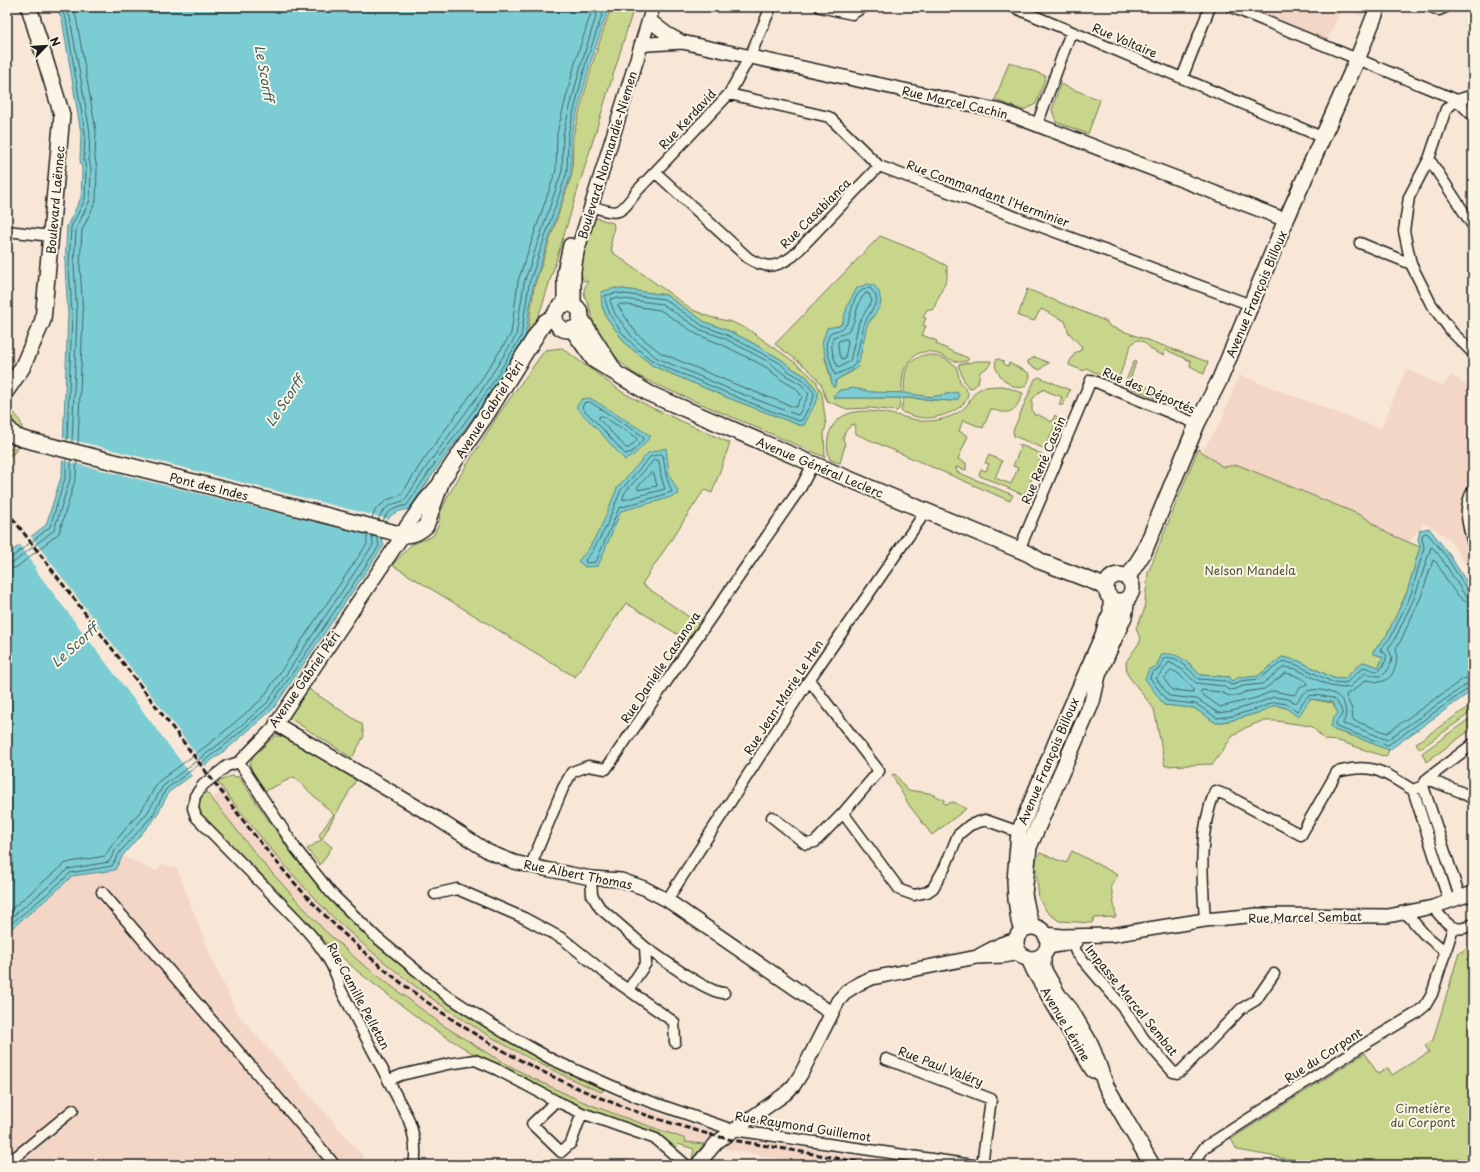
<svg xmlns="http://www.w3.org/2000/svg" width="1480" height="1172" viewBox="0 0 1480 1172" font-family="'Playpen Sans',sans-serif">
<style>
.built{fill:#f3d6c6}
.green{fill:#c7d68b;stroke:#727954;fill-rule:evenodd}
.water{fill:#7bcdd3;stroke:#55868a}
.pier{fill:#f8e7d7}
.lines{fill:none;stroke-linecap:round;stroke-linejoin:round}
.shore{stroke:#426365;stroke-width:1}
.minor-casing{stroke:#1c1c1c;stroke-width:13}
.tertiary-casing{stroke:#1c1c1c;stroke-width:16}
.secondary-casing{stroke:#1c1c1c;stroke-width:18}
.minor{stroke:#fcf5e5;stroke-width:10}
.tertiary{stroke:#fcf5e5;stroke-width:13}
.secondary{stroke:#fcf5e5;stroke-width:15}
.rail{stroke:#1c1c1c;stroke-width:3;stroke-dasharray:6 3;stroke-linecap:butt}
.labels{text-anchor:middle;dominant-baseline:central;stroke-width:4;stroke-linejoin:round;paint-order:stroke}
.street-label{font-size:12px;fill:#1c1c1c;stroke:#fcf5e5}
.park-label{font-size:12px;fill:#4f543d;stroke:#fcf5e5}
.water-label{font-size:13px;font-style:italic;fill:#3d5a5c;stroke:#fcf5e5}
</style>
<rect width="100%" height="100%" fill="#f8e7d7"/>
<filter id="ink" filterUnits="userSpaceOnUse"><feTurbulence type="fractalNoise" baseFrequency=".025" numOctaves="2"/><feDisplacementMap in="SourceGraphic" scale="8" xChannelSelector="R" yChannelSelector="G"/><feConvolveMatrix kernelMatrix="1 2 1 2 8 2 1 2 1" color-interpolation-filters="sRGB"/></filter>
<g filter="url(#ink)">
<!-- built -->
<path class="built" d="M1246,7H1367L1363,17L1342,8L1328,39H1323Z
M1406,369L1443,386L1452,375L1473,390V575L1448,538L1425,523L1409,542L1248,469L1238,465L1223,467L1200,454L1220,424L1239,375L1381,429Z
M224,790L280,859L319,903L354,936L398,974L489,1036L533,1062L601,1092L689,1124L739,1138L913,1165H809L704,1144L685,1142L686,1139L623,1117L581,1101L532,1078L492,1056L441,1024L361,963L323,929L263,863L212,799Z
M123,855V857L157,871L162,864L177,869L210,954L237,1013L363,1156L364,1165H7V932L54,893L72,876L115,870Z"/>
<!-- green -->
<path class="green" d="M611,7H634L543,303L534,328L527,337L534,287L572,174L573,136L592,65Z
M1009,62L1046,76L1036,104L1023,110L995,100Z
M1060,84L1100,100L1088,134L1056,122L1052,110Z
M597,218L613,223L614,227L611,243L612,252L693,310L710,317L732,322L749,330L796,363L810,375L816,381L822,394L826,425L824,434L825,457L657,385C649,381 640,377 632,372C618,362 597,335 592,318C591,315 591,312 590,309C586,296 580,295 588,281H584C575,270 590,232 595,219ZM615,288L666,295L705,322L727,330L749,341L782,360L790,367L807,377L818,392L804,425H799L731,399L653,366L626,344L607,318L602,306Z
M880,236L920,252L947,266V278L933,310L927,309L923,317L926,318L923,325L926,326L922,335L937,341L936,344L968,358V360C953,369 936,344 917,354C911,357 908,362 905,368C901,376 903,385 901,393H886L840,390L833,396L834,398H901L899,409L897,411L871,408L847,409L827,401C824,396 824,389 821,384C810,367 790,356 775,344ZM874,316L867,325L853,371L836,380L833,387L825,358L827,328C834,327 841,327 844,320Z
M1027,289L1098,318L1107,322L1109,326L1208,362L1204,374L1199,372L1198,370L1190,366L1191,361L1166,350L1163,355C1160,354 1156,353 1154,351C1147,347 1140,333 1131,345L1118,380L1114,381L1086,368L1084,371L1069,365L1070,361L1076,352L1080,351L1082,347L1069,333L1065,321L1041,309L1034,321L1018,316Z
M562,348L622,392L650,407L730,443L712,493L704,490L642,584L699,624L687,640L626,603L575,677L392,565L411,545L433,536L438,526L441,511L450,492L498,415L545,350Z
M923,355C934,354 948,359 956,366L960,381L968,393C968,409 940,418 927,418C918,418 910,415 902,412L901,410L904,398L951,401L948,393C934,399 920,396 904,393C905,373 903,364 923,355Z
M1035,357L1049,363L1045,365L1040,370L1028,364V361Z
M999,359L1003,361L1004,364L1008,366L1009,363L1029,373L1030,376C1029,379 1028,383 1026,385C1019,395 991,375 996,360Z
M976,361H991C990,368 984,369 980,372L978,383L974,387L969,388L965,383L958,365Z
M1134,361L1136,362L1130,380L1166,395L1164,399H1157L1127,386L1125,383Z
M1039,377L1070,390L1063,405H1059L1062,397L1046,391L1045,389L1039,392L1032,400V410L1035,416L1037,414L1052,422L1055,415L1058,418L1045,449L1014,436L1013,431L1035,379Z
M1003,386L1023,393C1015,412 1011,416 991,409L983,428L963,420L959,431L968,436L958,459L966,463V470L956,467L957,472L1013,495L1010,501L856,434L855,424L851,425L845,432L843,438L845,445L840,463L830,460C826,448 826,435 834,424C852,400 896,416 921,421C937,422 957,417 967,405C971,400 973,393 978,390C984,386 996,386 1003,386Z
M7,406C14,412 23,421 22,431L17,429L7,418Z
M1018,445H1020L1042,454L1028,488L1024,495L980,476L979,474L981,469L986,471L989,464L985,463L989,455L1002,461L995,478L1011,484L1018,468L1013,466L1021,447Z
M11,448H17L15,452L7,458V451Z
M1198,449L1223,467L1238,465L1363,516L1387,533L1420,547L1407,592L1387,635L1372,653L1383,657L1379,667L1363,662L1344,679L1333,678L1299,661L1282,657L1258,676L1230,681V677L1200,675L1189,663L1162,654L1156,667L1164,705L1194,708L1216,723L1233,720L1261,712L1275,705L1286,708L1310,699L1332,703L1338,713L1334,730L1356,737L1389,750L1386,757L1339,741L1325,740L1311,726L1276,721H1262L1245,728L1232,737L1213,764L1165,766L1154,709L1127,674L1126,662L1141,640L1136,628L1144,611L1148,573Z
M307,688L362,724L364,736L352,758L286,716Z
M1473,704V711L1420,749L1416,743Z
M1473,716V728L1426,762L1422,753Z
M275,736H281L290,740L356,780L335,816L294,777L265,791L252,771L250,764L253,756Z
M894,774L896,775L907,790L929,793L945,800L943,802L945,804L954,802L966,809L932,835L909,805L892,775Z
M231,776L239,777L287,847L319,888L398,963L453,1007L495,1034L535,1057L604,1090L601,1092C517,1057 440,1010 370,950C353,935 335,920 319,903C283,865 249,824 218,782Z
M205,790L263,863L323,929L361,963L441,1024L492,1056L532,1078L581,1101L623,1117L686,1139L685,1142L704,1144L692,1159L694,1149L678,1144L676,1149L673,1147L660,1134L612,1118L593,1113L555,1096L475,1055L426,1024L357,971L331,947L202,816C197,806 198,798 205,790Z
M333,815L334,817L322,839L332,847L320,865L307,849L321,840L319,835Z
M1072,851L1118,875L1111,885L1116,917L1094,918L1092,923L1059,921L1047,912L1039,899L1035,862L1040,853L1066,863Z
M1473,945V1165H1323L1237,1150L1231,1139L1365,1053L1378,1074L1388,1068L1392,1075L1429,1052L1425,1045L1433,1040L1459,953Z"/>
<!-- water -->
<path class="water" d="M56,7H609L590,64L571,136V173L533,286L525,339L487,398L437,468L409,509C387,513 388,518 381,538L384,545L273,709L227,749L169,792L156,817L123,855L115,870L72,876L54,893L7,932V555L46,525L62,474L68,314L65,266L67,226L81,198L82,169L80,160L81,133L62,19Z
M867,284L874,285L879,292L881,302L879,308L867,325L858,367L836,380L835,387H833L822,343L827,328L839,326L842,324L848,304L857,288Z
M615,288L666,295L705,322L727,330L749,341L782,360L790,367L807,377L818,392V398L804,425H799L731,399L653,366L626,344L607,318L602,306L601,292Z
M853,388L872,392L904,393L931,397L957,392L959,396L958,399L951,401L912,398H834L833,396L840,390Z
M590,398L651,436L634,455L625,460L597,429L576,407L582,399Z
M666,448L669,474L679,494L662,500L621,511L598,566L585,567L578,561L588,550L601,527L617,488L648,453Z
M1429,528L1449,554L1473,592V690L1389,750L1356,737L1334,730L1331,727L1333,719L1338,713L1332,702L1321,700L1310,699L1298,717L1286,708L1275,705L1261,712L1233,720L1216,723L1194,708L1164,705L1145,679L1149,669L1156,667L1162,654C1179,652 1189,663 1200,675L1230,677L1231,681L1235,680L1237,678L1258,676L1282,657L1299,661L1333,678L1344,679L1363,662L1379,667L1383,657L1372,653L1387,635L1407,592L1420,547L1418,539L1420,530Z"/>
<!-- pier -->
<path class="pier" d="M61,437L388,519L381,538L60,460Z
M30,535L206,767L192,776L34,568L36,567L19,544Z"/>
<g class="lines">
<!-- shore -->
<path class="shore" d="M60,7L66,19L85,133L84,160L86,169L85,199L71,227L69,266L72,315L67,441
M66,7L70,18L90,132L89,159L91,169L90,200L76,229L74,266L77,315L72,443
M72,7L76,17L96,131L95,158L97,169L96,201L82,230L80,266L83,315L78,444
M870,288L875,294L877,301L864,324L855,364L851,368L835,375L829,357L826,344L830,333C835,330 842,331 846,325C854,313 850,290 870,288Z
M616,293L664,299L703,326L725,334L780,363L788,371L804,380L814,393V397L802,420L799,421C764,409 731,395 697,380C684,374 668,370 655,362C635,350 606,320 605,296Z
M866,293L869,294L872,301L859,322L850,361L839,368C833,359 830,347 833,337C838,335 844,335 848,331C858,322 854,303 866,293Z
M616,298L662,304L701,330L724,338L769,362L785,375L801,384L809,394L799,414L797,415L734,391L657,358L633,338L615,314L610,301L611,299Z
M621,304L660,310L698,335L721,344L766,367L782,380L797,389L802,397L796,407H794L737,385L661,353L637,334L618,306Z
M847,339L848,342L845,358L842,359L839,354L838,344L839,341Z
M590,402L643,436L644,439L632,452L625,454L600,426L582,408L584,403Z
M600,416H602L636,437L637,440L629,448H626L599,419Z
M661,454L663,455L666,476L672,492L619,508L596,562L586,563L585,560L592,552L605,529L621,490L650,457Z
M657,460L659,461L661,476L665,489L623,500V498L625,492L653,461Z
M652,472L654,474L657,486L638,490V487Z
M372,518L376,509L387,500L401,495L424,459L475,389L511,334L518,281L556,170L557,133L576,59L593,7
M378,520C383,506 392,504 404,501L429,463L480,393L516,336L524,283L562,171L563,134L582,61L599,7
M383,521C387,509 397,508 407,505L433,466L484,396L521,337L529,284L567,172L568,135L586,62L605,7
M7,559L11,558L50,527L66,475V459
M7,564L14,562L54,530L71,476V460
M7,570L17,567L59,533L76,477L77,461
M1473,593L1468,591L1446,556L1428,534L1426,533L1423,534L1422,539L1424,548L1411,594L1391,637L1380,649L1381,651L1386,654C1387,658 1386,660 1384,664C1379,676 1373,669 1364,667L1347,682L1344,683L1332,682L1297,665L1283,661L1259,679L1240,681L1236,684L1231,685L1225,681L1198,679C1189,670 1179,655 1164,658L1159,669L1152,672L1150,678L1167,701L1196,704L1217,718L1233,716L1260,708L1274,702L1287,704L1297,711C1301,707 1304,698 1309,696C1313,694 1330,697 1334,699C1337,701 1342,709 1342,713C1342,718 1335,719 1336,727L1388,745L1469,688L1473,687
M1473,598L1468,597L1464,594L1442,559L1433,548L1431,547L1415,596L1395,639L1388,648C1389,651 1391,654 1392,657C1392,664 1386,677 1378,676C1373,676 1369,673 1365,673L1350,687L1343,688L1330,686L1296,669L1284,667L1262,684L1243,686L1236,689L1229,690L1223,686L1196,683L1183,670L1169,662L1162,672L1156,678L1169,696L1197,699L1218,713L1232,711L1258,703L1274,697L1288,699L1296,703C1299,700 1301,694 1306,692C1313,687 1330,691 1336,695C1345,700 1349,714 1343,722V724L1358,728L1387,740L1467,684L1473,682
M1473,604C1457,604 1445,575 1436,562L1433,560L1421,597L1400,642L1396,648C1399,660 1395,681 1379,682C1375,682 1370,680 1366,680L1354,690L1347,694L1346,696L1352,709L1353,720L1387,733L1463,679L1473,676
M1172,670L1179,674L1193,689V692L1172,690L1164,679Z
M1286,673L1294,675L1306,681L1307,684L1300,688L1294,695L1273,691L1256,698L1220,707L1200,693L1202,690L1220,692L1229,696L1239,695L1245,692L1264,689Z
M7,913L64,864L70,862L105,856L112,845L143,808L158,782L218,737L262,699L367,544V534
M7,921L49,886L68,869L109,862L116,849L148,812L163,786L222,742L267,703L373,545L372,536
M7,927L52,890L70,873L112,866L120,852L153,815L166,789L225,745L270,706L379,546L377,537"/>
<!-- minor casing -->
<g class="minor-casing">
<path id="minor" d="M820,7L852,14L863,7
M1013,7L1322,137
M1231,7L1457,100L1473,95
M1431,7L1439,10L1446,7
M1182,78L1210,7
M729,94L829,117L879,166L1251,305
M1457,100L1473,116
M1037,125L1071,32
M1429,159L1473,226
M655,172L748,258C766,269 776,268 793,256L879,166
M591,206C619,215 619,216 637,191L729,94L750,56L771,7
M7,231L51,236
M1360,243L1411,264L1431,304L1452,332L1473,353
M1411,264L1404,231L1409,197L1429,159L1446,109L1457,100
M1473,490C1462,509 1468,524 1473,544
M1019,550L1091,380L1197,424
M809,680L879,771L843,813L900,890L914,895L927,892L933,888L945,867L958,835L970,825L985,820L1019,832
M276,724L239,762L227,766L203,785L195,796L193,808L196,817C220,841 243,865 267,889C293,917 332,949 340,988L408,1118C414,1133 417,1149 414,1165
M239,762L296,849L331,893L376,937L446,995L505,1033L553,1060L637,1097L733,1130L973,1165
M1427,779L1461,792L1473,799
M1423,786L1413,790L1449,901
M1423,786L1460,897
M1423,786L1427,779L1473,744
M772,817L806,844L815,842L843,813
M531,865L563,788L572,772L588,766L606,769L801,487L813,464
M591,878L592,895L600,908L645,947L646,963L628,990
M102,892L325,1153L333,1163V1165
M435,894L457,889L524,918L563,939L614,980L674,1022L675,1042
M667,900L809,680L926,511
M1433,907C1445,922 1454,936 1473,924
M1406,913L1424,934L1446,952
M1205,920C1202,875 1198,834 1215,791L1226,795L1301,835L1337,772C1373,762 1383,772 1413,790
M1072,943L1076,952L1122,1006L1144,1039L1173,1072L1177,1073L1181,1071L1241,1009L1256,1000L1274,974
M645,947C661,958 707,993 724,993
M886,1059L991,1099L982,1165
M389,1080L401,1075L448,1064L475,1060L498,1070L556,1101L582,1113L656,1139L686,1165
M556,1101L532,1124L561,1152L571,1143L582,1113
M7,1164L73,1110
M1192,1165L1205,1147L1368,1042L1415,1014L1425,1006L1432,994L1453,928"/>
</g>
<!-- tertiary casing -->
<g class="tertiary-casing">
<path id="tertiary" d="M649,20L667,34L680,41
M641,45L649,44L682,42L1001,111L1286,220
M564,305V272L570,245
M574,305V271L577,252L653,7
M440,483L425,500L406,527L403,535L276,724L436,818L489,852L514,862L545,869L591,878L621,880L644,888L667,900L831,1013
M1045,934L1062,936L1111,935L1205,920L1258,915L1388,916L1433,907L1473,893
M1048,947L1076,942
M980,955L1001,944L1017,939
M697,1165L717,1142L785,1094L794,1085L801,1074L838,1001L847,991L860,983L872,978L977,957L1004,956L1020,953"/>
</g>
<!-- secondary casing -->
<g class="secondary-casing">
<path id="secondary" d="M555 317a13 13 0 1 1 26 0a13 13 0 1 1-26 0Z
M580,317L614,370
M572,329L594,360L650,394L813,464L1029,554L1042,562L1097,583L1105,588
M7,390L22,368L43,320L62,115L29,7
M7,427L15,436L23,439L384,530C402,534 410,540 426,526L442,480L488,412L540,329L545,322L555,316
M1106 588a13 13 0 1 1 26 0a13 13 0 1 1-26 0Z
M1128,577L1144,552L1197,424L1220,379L1286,220L1357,60L1378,7
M1033,927L1029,918L1024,894L1029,847L1092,702L1098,675L1124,617L1127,599
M1016 943a16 16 0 1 1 32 0a16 16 0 1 1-32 0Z
M1022,931L1019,921L1016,899L1015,881L1019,832L1062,728L1103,635L1107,621L1111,613V599
M1043,955V968L1046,974L1058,995L1070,1009L1091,1045L1106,1086L1152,1165
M1029,959L1035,972L1093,1070"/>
</g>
<!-- minor -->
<use href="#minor" class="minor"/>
<!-- tertiary -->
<use href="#tertiary" class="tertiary"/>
<!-- secondary -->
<use href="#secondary" class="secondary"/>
<!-- rail -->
<path class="rail" d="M7,511L252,832C272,857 292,881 314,904C410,1005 537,1082 671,1123C689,1128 706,1134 724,1138C740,1142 757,1144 774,1147C808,1153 841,1159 875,1165"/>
</g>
</g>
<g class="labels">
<!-- street labels -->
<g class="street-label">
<text transform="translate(1125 40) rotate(23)">Rue Voltaire</text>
<text transform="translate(955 102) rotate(13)">Rue Marcel Cachin</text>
<text transform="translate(687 119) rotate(-47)">Rue Kerdavid</text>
<text transform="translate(607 155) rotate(-73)">Boulevard Normandie-Niemen</text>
<text transform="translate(988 193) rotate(20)">Rue Commandant l'Herminier</text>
<text transform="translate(55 200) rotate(-85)">Boulevard Laënnec</text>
<text transform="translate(815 213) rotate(-45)">Rue Casabianca</text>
<text transform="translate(1256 294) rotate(-67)">Avenue François Billoux</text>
<text transform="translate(1149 390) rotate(23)">Rue des Déportés</text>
<text transform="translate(489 409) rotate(-57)">Avenue Gabriel Péri</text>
<text transform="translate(1043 460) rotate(-67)">Rue René Cassin</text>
<text transform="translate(820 467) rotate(23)">Avenue Général Leclerc</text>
<text transform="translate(209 486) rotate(14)">Pont des Indes</text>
<text transform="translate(660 667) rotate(-56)">Rue Danielle Casanova</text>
<text transform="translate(304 679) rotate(-55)">Avenue Gabriel Péri</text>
<text transform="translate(783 697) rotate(-57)">Rue Jean-Marie Le Hen</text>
<text transform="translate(1048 761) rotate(-67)">Avenue François Billoux</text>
<text transform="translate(578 874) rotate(11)">Rue Albert Thomas</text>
<text transform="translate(1305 917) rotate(-1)">Rue Marcel Sembat</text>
<text transform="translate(359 996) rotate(62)">Rue Camille Pelletan</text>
<text transform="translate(1132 1000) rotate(51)">Impasse Marcel Sembat</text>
<text transform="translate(1066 1024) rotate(59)">Avenue Lénine</text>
<text transform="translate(1323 1055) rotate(-33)">Rue du Corpont</text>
<text transform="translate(941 1066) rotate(21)">Rue Paul Valéry</text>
<text transform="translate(803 1126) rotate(9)">Rue Raymond Guillemot</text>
</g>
<!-- park labels -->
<g class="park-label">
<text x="1250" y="570">Nelson Mandela</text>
<text x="1423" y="1108">Cimetière<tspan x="1423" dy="14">du Corpont</tspan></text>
</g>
<!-- water labels -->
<g class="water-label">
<text transform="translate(265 73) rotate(80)">Le Scorff</text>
<text transform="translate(284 401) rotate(-56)">Le Scorff</text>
<text transform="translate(74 645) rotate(-42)">Le Scorff</text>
</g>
</g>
<!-- margin -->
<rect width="1480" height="1172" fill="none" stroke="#fcf5e5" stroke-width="24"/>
<rect x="12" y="12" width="1456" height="1148" fill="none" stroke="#1c1c1c" stroke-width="1.5" filter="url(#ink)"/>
<!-- north arrow -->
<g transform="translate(46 46) rotate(65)" stroke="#fcf5e5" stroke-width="3" paint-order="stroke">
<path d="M0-3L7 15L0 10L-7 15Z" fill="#1c1c1c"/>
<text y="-6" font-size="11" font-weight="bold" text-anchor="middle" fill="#1c1c1c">N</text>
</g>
</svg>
